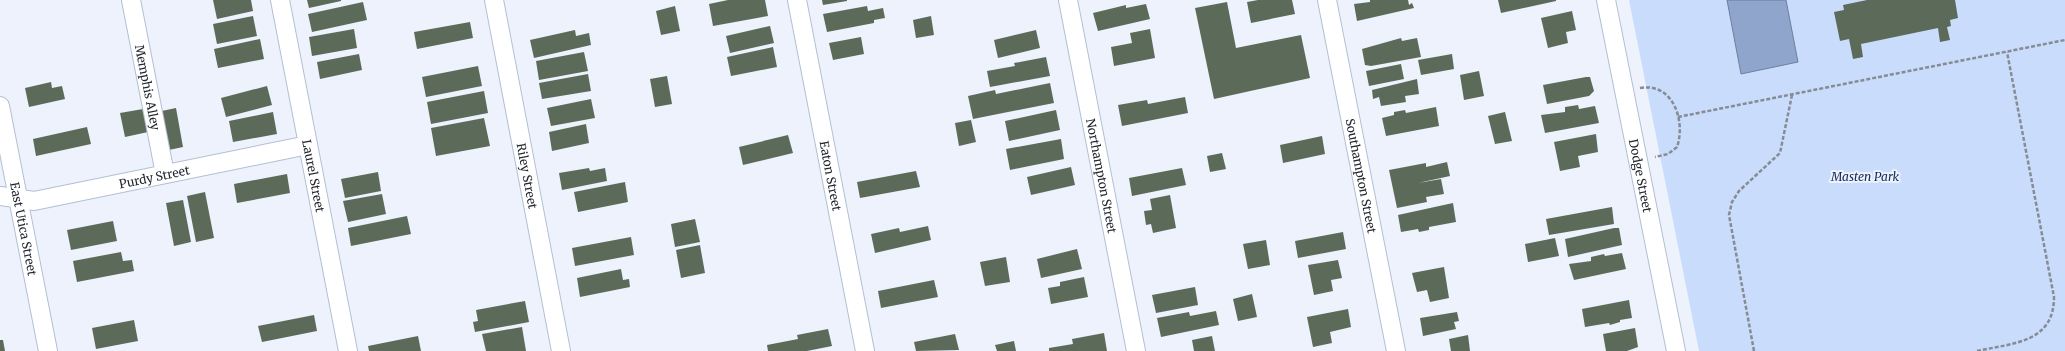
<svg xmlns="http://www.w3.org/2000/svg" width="2065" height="351" viewBox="0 0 2065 351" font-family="Merriweather,serif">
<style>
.green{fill:#c9dcfc}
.water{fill:#8fa5cc;stroke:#6e7f9d}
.building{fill:#5c6b59}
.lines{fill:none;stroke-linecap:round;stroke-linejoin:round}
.minor-casing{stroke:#b3bfd5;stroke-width:20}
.path{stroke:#868b94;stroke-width:2.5;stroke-dasharray:4 2;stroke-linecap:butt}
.minor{stroke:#fff;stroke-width:18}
.labels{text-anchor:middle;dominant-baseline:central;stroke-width:4;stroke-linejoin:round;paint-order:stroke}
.street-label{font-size:12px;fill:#22272f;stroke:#edf2fc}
.park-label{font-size:12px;font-style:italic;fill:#112a5a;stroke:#edf2fc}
</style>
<rect width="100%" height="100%" fill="#edf2fc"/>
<!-- green -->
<path class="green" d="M1629,0H2065V351H1699Z"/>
<!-- water -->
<path class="water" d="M1727,0H1786L1798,62L1741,74Z"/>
<!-- building -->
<path class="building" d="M213,0H251L253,11L217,19Z
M307,0H341V1L309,8Z
M728,0H765L768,16L713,26L709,4Z
M822,0H847V1L823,5Z
M1258,0H1292L1295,14L1251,23L1247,2Z
M1370,0H1408L1409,5L1412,3L1414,8L1357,21L1354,4L1370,2Z
M1498,0H1556V1L1501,13Z
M1867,0H1955L1958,18L1950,20L1951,26L1947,27L1950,40L1940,42L1938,28L1861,44L1863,57L1853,59L1849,39L1840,41L1834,12L1844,10L1843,5Z
M363,2L367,20L312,32L308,14Z
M1227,2L1236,48L1301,35L1310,78L1214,99L1195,8Z
M1146,4L1150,19L1098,31L1093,13L1126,5V8Z
M675,6L680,31L661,35L656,11Z
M867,6L868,11L883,8L885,18L874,20V23L827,32L823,14Z
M1572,11L1576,30L1566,32L1568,43L1548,48L1541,18Z
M253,16L257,36L217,44L213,24Z
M931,16L934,35L916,38L913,20Z
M470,22L473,38L417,49L414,32Z
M770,26L774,43L730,53L726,36Z
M354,29L357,48L312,56L309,37Z
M1150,29L1155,58L1114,66L1111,47L1132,43L1130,33Z
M575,30L576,36L589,33L591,45L534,58L530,40Z
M1036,30L1040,48L998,58L994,40Z
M861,37L864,54L833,60L829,43Z
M1401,38L1402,41L1417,38L1421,57L1371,66L1365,65L1362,49Z
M260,39L264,59L218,68L214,49Z
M773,47L777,67L731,76L727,57Z
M584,52L588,71L539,80L536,61Z
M359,54L362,70L320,79L317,62Z
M1452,54L1454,69L1421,75L1418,60Z
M1046,57L1050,76L990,87L987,71L1015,66L1014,63Z
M1401,64L1404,79L1369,86L1366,71Z
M478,66L482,86L426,97L422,77Z
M1479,71L1484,96L1464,100L1460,75Z
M588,74L591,91L542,99L539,83Z
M667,76L672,104L655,107L650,79Z
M1586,77H1590L1594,91L1589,96L1547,104L1543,85Z
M1417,79L1419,94L1405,96L1406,102L1381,106L1379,97L1373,99L1372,90Z
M51,82L52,88L62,86L65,99L29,107L25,88Z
M1050,83L1054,103L973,119L968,96L995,90L996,94Z
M267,86L272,105L226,117L221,98Z
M484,91L488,113L431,124L427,102Z
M1185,97L1188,113L1122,126L1118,105L1147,100L1148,104Z
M591,99L595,118L551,126L547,108Z
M1578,105L1579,109L1595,106L1599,123L1545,133L1541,115L1565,112V107Z
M1436,107L1439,126L1386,136L1382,118L1394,115V112L1405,110L1406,113Z
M176,108L183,147L164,151L157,112Z
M143,109L148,132L125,137L120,113Z
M1056,110L1060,130L1009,141L1005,121Z
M273,112L277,134L233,142L229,121Z
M1505,112L1512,141L1495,144L1488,116Z
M484,118L490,146L436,156L431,128Z
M971,120L976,142L959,146L955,123Z
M586,124L589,143L552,151L549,132Z
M87,127L91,144L36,156L33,139Z
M1596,134L1598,152L1578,156L1580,167L1560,171L1554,142Z
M788,135L793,153L743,165L739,147Z
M1322,136L1325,154L1283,163L1280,145Z
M1061,139L1064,159L1010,170L1006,149Z
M1222,153L1226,169L1210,172L1207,156Z
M1447,162L1450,176L1418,183L1441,179L1444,194L1426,197L1427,202L1397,208L1389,170L1426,163V167Z
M1071,167L1075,185L1031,195L1027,177Z
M589,168L590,171L605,168L607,181L562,190L559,173Z
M1182,168L1186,185L1132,196L1129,178Z
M916,171L920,187L860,198L857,182Z
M378,172L381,191L345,198L341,179Z
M287,174L290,193L237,203L234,184Z
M625,182L628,202L578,212L574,192Z
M205,192L214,238L196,242L187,196Z
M382,194L386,214L348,222L343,201Z
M1170,195L1176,228L1153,233L1151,224L1146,225L1144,211L1152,210L1150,199Z
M183,200L191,242L174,246L166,203Z
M1453,203L1456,222L1429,227V230L1419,232L1418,229L1401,232L1398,215Z
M1612,207L1614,224L1549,235L1546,219Z
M407,216L411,234L351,246L348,228Z
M695,219L700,242L675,247L671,224Z
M113,221L117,241L71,250L67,230Z
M928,226L931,240L875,253L871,234L899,228L900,232Z
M1614,228H1619L1622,245L1568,257L1565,239Z
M1343,232L1346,249L1298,258L1295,241Z
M631,237L634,255L575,266L572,248Z
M1555,238L1559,256L1528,262L1525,244Z
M1266,240L1270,265L1248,269L1243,244Z
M700,245L705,273L681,278L676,250Z
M1077,249L1082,269L1041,278L1037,259Z
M121,252L123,261L132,260L134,271L77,282L73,261Z
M1622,253L1626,269L1574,280L1569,264L1591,261V257L1604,254L1605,256Z
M1006,257L1010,282L985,286L980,262Z
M1338,260L1342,278L1331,280L1333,291L1314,295L1308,265Z
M1444,267L1449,298L1430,302L1427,290L1417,292L1412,273Z
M621,269L623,280L629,279L630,287L580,297L577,278Z
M1084,277L1088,297L1051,304L1048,288L1060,286V282Z
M934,280L938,297L881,308L878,291Z
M1195,287L1198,305L1156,313L1152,295Z
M1252,294L1257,317L1238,321L1233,299Z
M1629,300L1632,318L1620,320V322L1610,325L1609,323L1585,327L1582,309Z
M525,301L529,322L475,332L473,322L478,321L476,310Z
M1348,309L1351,327L1330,332L1332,343L1313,347L1307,317Z
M1216,311L1219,325L1161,337L1157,318L1189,312L1190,316Z
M1457,312L1459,321L1454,322L1456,329L1423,336L1420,318Z
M314,315L317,331L262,342L258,326Z
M134,320L138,341L96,349L92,328Z
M522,327L526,351H486L482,334Z
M1635,328L1638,347L1627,351H1606L1603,334Z
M828,329L832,346L807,351H768L767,345L798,339L797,335Z
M1104,333L1107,351H1049V348L1073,344L1072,339Z
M955,334L959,350L916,351L914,342Z
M1468,335L1470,351H1451L1449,339Z
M418,336L421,351H369L368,346Z
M1212,336L1215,351H1194L1192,340Z
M0,340H3L5,351H0Z
M1014,341L1016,351H997L995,345Z"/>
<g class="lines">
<!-- minor casing -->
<g class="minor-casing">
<g id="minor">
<path id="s1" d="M131,0L165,174"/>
<path id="s2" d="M280,0L348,351"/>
<path id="s3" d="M494,0L561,351"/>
<path id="s4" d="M797,0L865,351"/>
<path id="s5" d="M1068,0L1136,351"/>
<path id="s6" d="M1327,0L1396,351"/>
<path id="s7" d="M1606,0L1676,351"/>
<path id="s8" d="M0,106L48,351"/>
<path id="s9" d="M0,196L34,201L308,145"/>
</g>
</g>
<!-- path -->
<path class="path" d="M1640,88C1673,82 1686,121 1677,147L1668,154L1655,157
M1678,117L2065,40
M1754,351L1729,215L1732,202L1739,191L1780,153L1792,95
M1977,351C2013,343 2054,343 2054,297L2007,52"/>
<!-- minor -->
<use href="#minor" class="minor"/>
</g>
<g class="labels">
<!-- street labels -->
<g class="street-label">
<text stroke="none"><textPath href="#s1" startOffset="89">Memphis Alley</textPath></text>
<text stroke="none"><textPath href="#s2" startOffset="179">Laurel Street</textPath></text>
<text stroke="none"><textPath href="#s3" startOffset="179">Riley Street</textPath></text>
<text stroke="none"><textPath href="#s5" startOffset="179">Northampton Street</textPath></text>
<text stroke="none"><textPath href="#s6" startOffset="179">Southampton Street</textPath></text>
<text stroke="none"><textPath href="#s7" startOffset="179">Dodge Street</textPath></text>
<text stroke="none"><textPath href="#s9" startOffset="157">Purdy Street</textPath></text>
<text stroke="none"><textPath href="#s4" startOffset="179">Eaton Street</textPath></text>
<text stroke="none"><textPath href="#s8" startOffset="125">East Utica Street</textPath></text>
</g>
<!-- park labels -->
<g class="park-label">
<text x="1865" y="176">Masten Park</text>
</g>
</g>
</svg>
